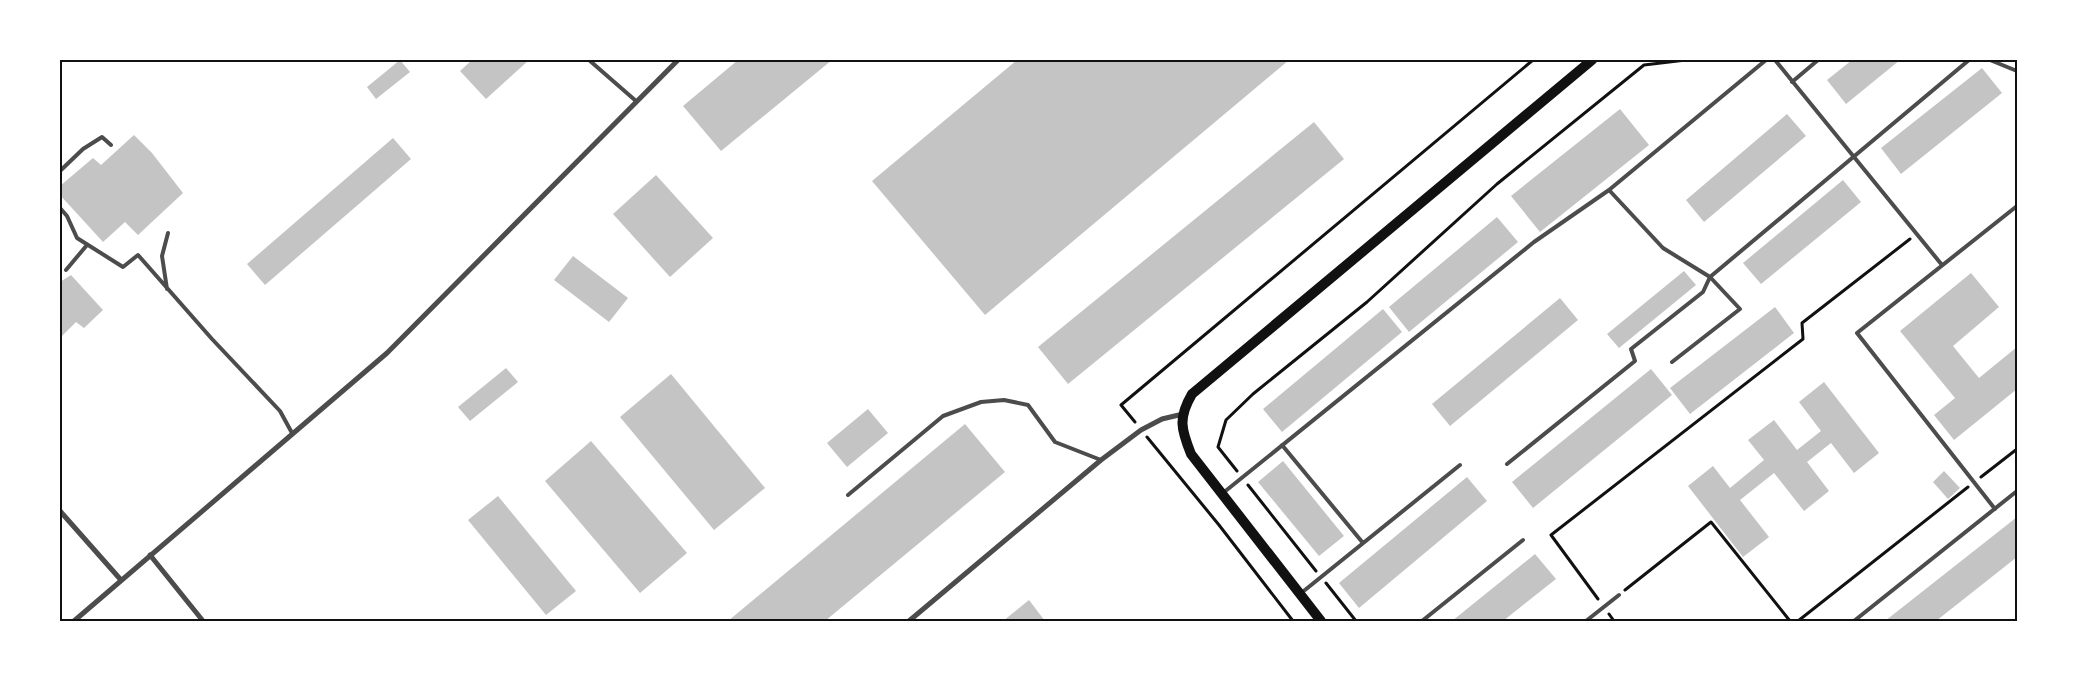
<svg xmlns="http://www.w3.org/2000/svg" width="2077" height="681" viewBox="0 0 2077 681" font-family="'DejaVu Sans',sans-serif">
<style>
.building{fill:#c4c4c4}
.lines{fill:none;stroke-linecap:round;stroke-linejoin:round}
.path{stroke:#111;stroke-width:3}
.service{stroke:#4c4c4c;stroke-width:4}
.minor{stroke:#4c4c4c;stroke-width:5}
.secondary{stroke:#111;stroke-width:10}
.neatline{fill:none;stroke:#111;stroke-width:2}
</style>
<rect width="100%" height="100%" fill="#fff"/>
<!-- building -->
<path class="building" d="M400,60L410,72L376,99L367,87Z
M472,60H529L486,99L460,71Z
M738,60H832L721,151L683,106Z
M1017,60H1289L985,315L872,181Z
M1852,60H1900L1846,104L1827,80Z
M1982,68L2002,93L1901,174L1881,148Z
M1620,109L1649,145L1540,232L1511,196Z
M1787,114L1806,136L1704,222L1686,200Z
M1314,122L1344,159L1068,384L1038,347Z
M134,135L152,153L183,193L138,235L125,222L103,242L60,195V186L93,158L101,165Z
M393,138L411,159L265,285L247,264Z
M656,175L713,238L670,277L613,214Z
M1843,180L1861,202L1761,284L1743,263Z
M1497,217L1518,242L1409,332L1389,307Z
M573,256L628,298L609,322L554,280Z
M1684,271L1696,285L1619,348L1607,334Z
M1971,273L1999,307L1953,346L1979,378L2017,347V389L1954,440L1934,415L1955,398L1900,331Z
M71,275L103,310L84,328L76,322L60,338V282Z
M1560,298L1578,320L1450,426L1432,404Z
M1775,307L1794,333L1690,414L1670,388Z
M1383,309L1402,332L1282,432L1263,409Z
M506,368L518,382L470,421L458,407Z
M1651,369L1672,395L1533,508L1512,482Z
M671,374L765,488L714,530L620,417Z
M1824,382L1879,453L1854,473L1831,443L1807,462L1829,491L1804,511L1774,473L1740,500L1769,537L1743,557L1688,486L1713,466L1730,488L1764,460L1748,440L1774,420L1797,450L1821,431L1799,402Z
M868,409L888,433L847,467L827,443Z
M965,424L1005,472L825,621H728Z
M591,441L687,553L640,593L545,481Z
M1283,461L1344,536L1319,556L1258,482Z
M1944,471L1960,488L1948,499L1933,482Z
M1467,477L1487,501L1359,608L1339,583Z
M498,496L576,591L546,615L468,520Z
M2017,517V557L1936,621H1885Z
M1535,554L1556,579L1503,621H1452Z
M1029,600L1045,621H1003Z"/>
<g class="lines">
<!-- path -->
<path class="path" d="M1135,422L1121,405L1533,60
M1147,437L1219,525L1293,621
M1237,471L1218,447L1226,420L1253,394L1367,302L1497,184L1644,65L1686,60
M1981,477L2017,449
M1248,485L1316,571
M1326,583L1356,621
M1625,590L1711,522L1790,621
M1598,599L1551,535L1803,339L1802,323L1910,239
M1609,614L1614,621
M1798,621L1968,487"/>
<!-- service -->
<path class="service" d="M589,60L636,101
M1766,60L1609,190L1663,248L1710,277L1969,60
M1775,60L1942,265
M1990,60L2017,71
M1792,82L1818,60
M60,171L83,149L102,137L111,145
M60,208L67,216L77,238L123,267L138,255L212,339L280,411L292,433
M66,270L87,245
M167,289L162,256L168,233
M1282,445L1363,543
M1507,464L1635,361L1631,349L1703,292L1710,277L1740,309L1672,362
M1223,493L1534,242L1609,190
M848,495L943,416L981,402L1004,400L1028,405L1055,442L1101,460
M1995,509L1857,333L2017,206
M1300,594L1460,465
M1422,621L1523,540
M1586,621L1619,595
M1854,621L2017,491"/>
<!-- minor -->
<path class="minor" d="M60,511L121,580
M150,555L203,621
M74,621L387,353L678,60
M909,621L1101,460L1141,430L1162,419L1183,414"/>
<!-- secondary -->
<path class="secondary" d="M1321,621L1191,454C1181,429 1178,418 1192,394L1592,60"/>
</g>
<!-- border -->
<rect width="2077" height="681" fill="none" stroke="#ffffff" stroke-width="122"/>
<rect x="61" y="61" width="1955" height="559" class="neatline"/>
</svg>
